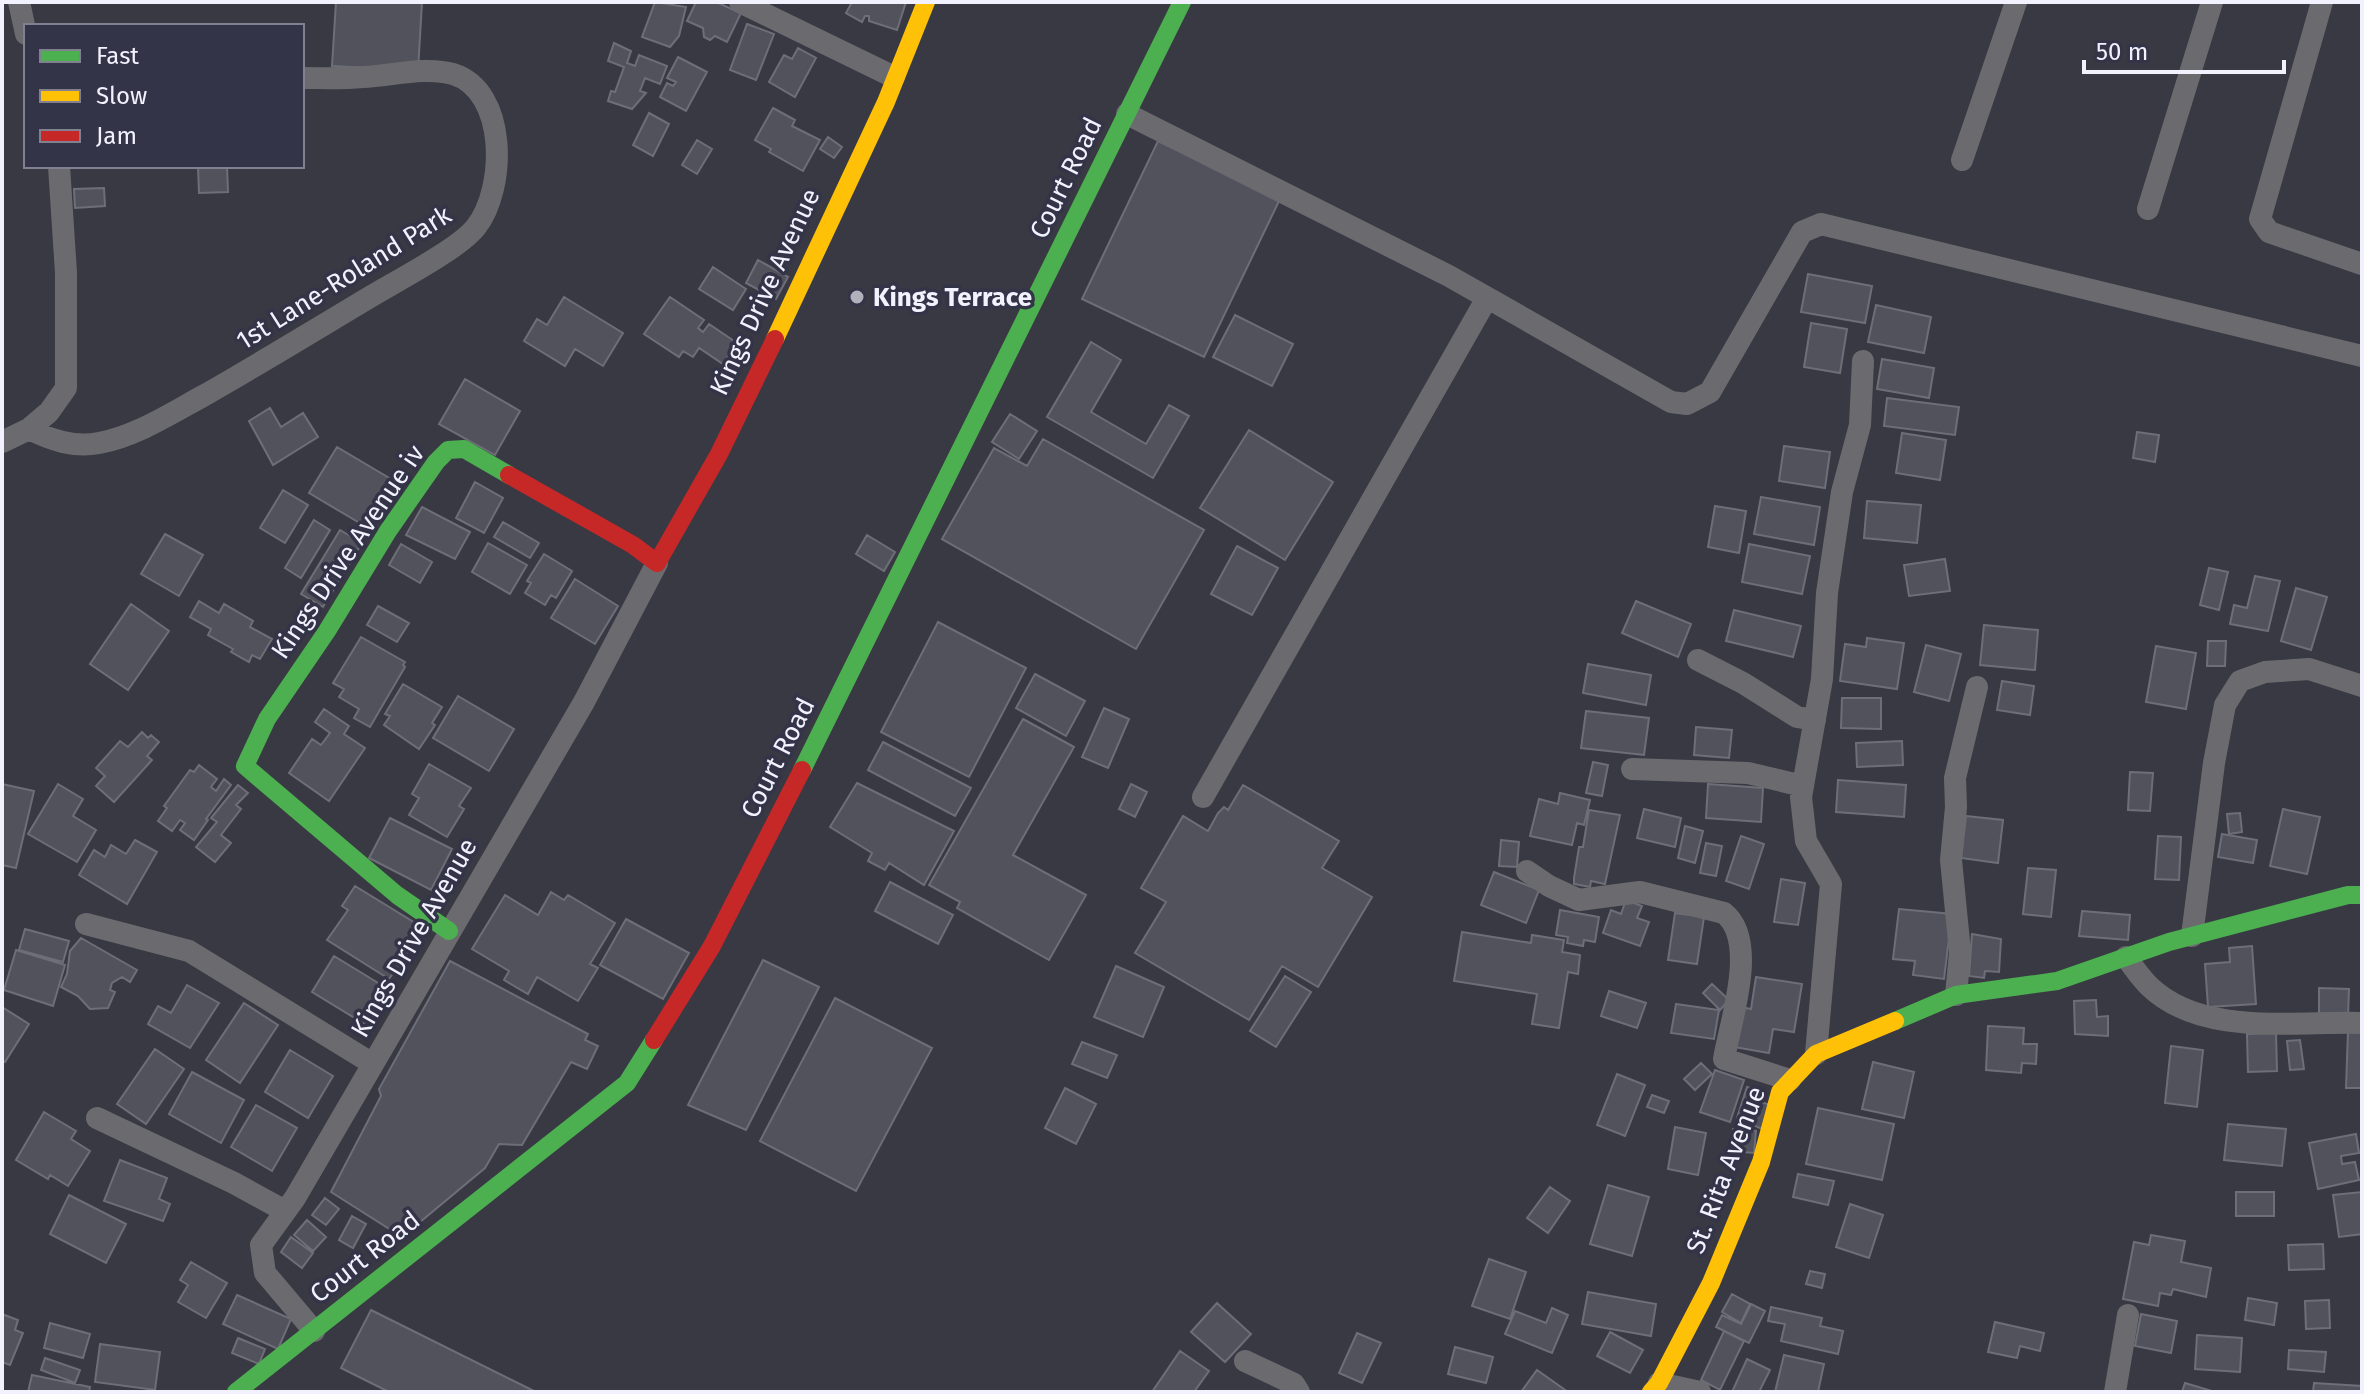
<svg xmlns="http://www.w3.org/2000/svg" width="2364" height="1394" viewBox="0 0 2364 1394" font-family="'Fira Sans',sans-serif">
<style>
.building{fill:#51525c;stroke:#6e6e78;stroke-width:2}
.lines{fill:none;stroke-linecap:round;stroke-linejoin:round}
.street{stroke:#6b6b6f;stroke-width:22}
.fast{stroke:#4caf50;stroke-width:18}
.slow{stroke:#ffc107;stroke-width:18}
.jam{stroke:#c62828;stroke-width:18}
.poi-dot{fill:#b1b1bc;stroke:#343449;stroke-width:3}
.labels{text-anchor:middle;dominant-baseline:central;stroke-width:7;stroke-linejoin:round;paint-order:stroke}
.street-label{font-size:26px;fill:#f1f2fd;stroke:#343449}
.poi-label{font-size:26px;font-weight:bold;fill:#f1f2fd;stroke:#343449;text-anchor:start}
</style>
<rect width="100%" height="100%" fill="#393944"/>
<!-- building -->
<path class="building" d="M336,2H422L418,71L332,66Z
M655,2L686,7L679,36L670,47L642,37Z
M696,2H716L741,13L727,42L715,36L710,40L704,37L703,28L687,21Z
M852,2H906L897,30L869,21V16H865L862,22L846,13Z
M747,24L774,34L756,80L730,70Z
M614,43L631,51L627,63L635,66L639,55L667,66L660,84L645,78L640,91L646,93L632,109L608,101L611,91L615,92L624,67L608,61Z
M798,48L816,58L795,97L769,82L784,55L792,59Z
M678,57L707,72L686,111L660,97L667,83L673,86L676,82L667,78Z
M773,108L795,120L792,126L820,140L803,171L769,152L771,149L755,140Z
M649,113L669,124L653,156L633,145Z
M828,137L842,147L834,158L820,149Z
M697,140L712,149L697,174L682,165Z
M1158,141L1280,199L1204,357L1082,299Z
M198,166H227L228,192L199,193Z
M104,188L105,206L75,208L74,189Z
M758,260L788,277L776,299L746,283Z
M713,267L746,289L733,310L699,289Z
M1808,274L1872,286L1865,323L1801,312Z
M564,297L623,333L603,366L575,349L565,366L524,341L537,319L547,325Z
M670,297L704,320L698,328L703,332L709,324L737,343L723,364L699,348L693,357L683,351L679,357L644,334Z
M1876,305L1931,317L1924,353L1868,342Z
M1235,315L1293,344L1272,386L1213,357Z
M1811,323L1847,329L1840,373L1804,367Z
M1091,342L1121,360L1091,412L1146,444L1169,405L1189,416L1153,478L1047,417Z
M1882,359L1934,368L1929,398L1877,389Z
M465,379L520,411L495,455L439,424Z
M1887,398L1959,407L1955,435L1884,426Z
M270,408L281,427L303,413L318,437L273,465L249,421Z
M1010,414L1037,431L1019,459L992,442Z
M1249,430L1333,482L1285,560L1200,508Z
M2137,432L2159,435L2155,462L2133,458Z
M1902,433L1946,440L1940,480L1896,473Z
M1043,439L1204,530L1136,649L942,539L994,448L1027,466Z
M1784,446L1830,452L1825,488L1779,481Z
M337,447L391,479L363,525L309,493Z
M475,482L503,498L484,533L456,518Z
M283,490L308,505L285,543L260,528Z
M1761,497L1820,507L1814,545L1754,534Z
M1867,501L1921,505L1917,543L1864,538Z
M1715,506L1746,511L1739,553L1708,547Z
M422,507L470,532L455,559L406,535Z
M314,520L330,530L301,578L285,568Z
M503,522L539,543L530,558L494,537Z
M340,530L362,543L323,607L301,594Z
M165,534L203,555L179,596L141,574Z
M867,535L895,552L884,571L856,554Z
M488,543L527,565L510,594L472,572Z
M401,544L432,562L420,583L389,565Z
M1749,544L1810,556L1802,594L1742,582Z
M1237,546L1278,568L1252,615L1211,594Z
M544,554L572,571L556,598L551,595L545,605L525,593L531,583L527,581Z
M1945,559L1950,591L1909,596L1904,565Z
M2209,568L2228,572L2219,610L2200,605Z
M2255,576L2280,581L2268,631L2230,624L2234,605L2247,608Z
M575,579L618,606L595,644L551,618Z
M2296,588L2327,597L2311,650L2281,641Z
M199,601L219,613L224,604L253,621L250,627L272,639L260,659L252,655L249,662L231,652L233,649L208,635L211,629L190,617Z
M1636,601L1691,624L1678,657L1622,633Z
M131,604L169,631L128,690L90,664Z
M378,606L409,623L397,642L367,625Z
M1734,610L1801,626L1793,657L1726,641Z
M938,622L1026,668L969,777L881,732Z
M1984,625L2038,630L2035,670L1980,665Z
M361,637L405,662L403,665L405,667L370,727L354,718L359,709L339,697L344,689L333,683Z
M1867,638L1904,643L1897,689L1840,681L1845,644L1866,647Z
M2208,641H2226L2225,666H2207Z
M1926,645L1961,654L1949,701L1914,692Z
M2156,646L2196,653L2186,709L2146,702Z
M1588,664L1651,675L1646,705L1583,693Z
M1035,674L1085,701L1066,736L1016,708Z
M2002,681L2034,686L2030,715L1997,710Z
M403,684L442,707L432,723L435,725L419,749L384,725L390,716L385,714Z
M458,696L514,729L489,771L433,738Z
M1842,698H1881V729L1841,728Z
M1104,708L1129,719L1108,768L1082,757Z
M324,709L349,726L344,734L365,748L329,801L289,773L312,739L321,745L330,733L315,722Z
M1586,711L1649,718L1644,755L1581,748Z
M1023,719L1074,747L1013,855L1086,895L1049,960L957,908L960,902L929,885Z
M1696,727L1732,730L1729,758L1694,755Z
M142,732L148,738L151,735L159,742L147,756L152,760L114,802L96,786L105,776L96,768L120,741L128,747Z
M1902,741L1903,765L1857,767L1856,743Z
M883,742L971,788L955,816L868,770Z
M1593,762L1608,765L1602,796L1586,793Z
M429,764L471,788L459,806L464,809L447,837L409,815L419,798L412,794Z
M199,765L217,779L211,787L216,791L224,779L231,785L206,819L208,820L194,840L180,830L185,823L180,820L172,831L158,821L167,808L164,806L190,770L194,772Z
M2130,772L2153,773L2150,811L2128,810Z
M1838,780L1906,785L1904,817L1836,812Z
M857,783L954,831L924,885L889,863L885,870L868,861L872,853L830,827Z
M2,784L34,791L16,868L2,865Z
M58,784L83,799L73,816L96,830L77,862L28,834Z
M1131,784L1147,792L1135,817L1119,809Z
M1708,784L1763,788L1761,822L1706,818Z
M238,785L248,793L236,805L241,809L221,835L231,843L215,862L196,847L217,822L211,818Z
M1243,785L1339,841L1322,868L1372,897L1318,987L1282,966L1249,1020L1135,953L1166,902L1141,888L1183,816L1208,831L1218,813L1224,807L1228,810Z
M1560,793L1590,800L1584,825L1577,823L1572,845L1530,836L1539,799L1558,804Z
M1644,809L1681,818L1675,847L1637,838Z
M2283,809L2320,817L2307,874L2270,866Z
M1589,810L1620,815L1605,884L1591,881L1590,887L1574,884V878L1579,847H1583Z
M2240,813L2242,832L2229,834L2227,814Z
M1966,816L2003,820L1998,863L1961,858Z
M390,818L452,849L431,890L369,858Z
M1685,826L1703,831L1695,863L1678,858Z
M2222,834L2257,840L2253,863L2218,857Z
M1741,836L1764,844L1749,889L1726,881Z
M2158,836L2181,837L2179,880L2155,879Z
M135,840L157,852L127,904L79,875L94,850L105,857L111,845L126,854Z
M1501,840L1519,842L1517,867L1499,866Z
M1706,843L1722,846L1716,876L1700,873Z
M2028,868L2056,870L2051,917L2023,914Z
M1494,872L1539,890L1526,923L1481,905Z
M1781,879L1805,883L1798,925L1774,922Z
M890,882L953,915L938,944L875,911Z
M355,886L425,929L389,979L327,940L348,910L342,906Z
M551,892L564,900L568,895L615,923L590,964L598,968L578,1001L537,977L528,994L504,980L509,971L472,949L505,895L538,915Z
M1626,900L1642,906L1637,918L1649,922L1640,946L1603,933L1611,910L1621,914Z
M1899,909L1952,914L1944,979L1913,975L1915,961L1893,959Z
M1560,910L1599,917L1595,942L1584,940L1583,946L1567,943L1568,937L1556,935Z
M2082,911L2130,915L2128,940L2079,936Z
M1675,913L1704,917L1697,964L1668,960Z
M626,919L689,953L663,999L600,965Z
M25,929L69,941L63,962L19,950Z
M1462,932L1531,943L1532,935L1564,940L1562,952L1580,955L1578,974L1568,972L1559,1028L1532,1024L1537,994L1454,981Z
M1972,934L2001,939L1999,972L1985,971L1984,978L1969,976Z
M81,938L137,970L130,982L122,977L112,983L110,990L115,992L108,1008L90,1009L78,996L61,987L67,974L70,951Z
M2252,946L2256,1004L2208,1007L2205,964L2230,962L2229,948Z
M16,950L65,965L53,1006L4,990Z
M334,956L393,992L371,1028L312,992Z
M763,960L819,987L746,1130L688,1105Z
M450,961L588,1034L585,1040L598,1046L587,1069L571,1062L522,1145L499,1144L485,1168L402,1237L331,1192L381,1096L379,1089Z
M1116,966L1164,987L1143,1037L1094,1017Z
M1285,976L1311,992L1276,1047L1250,1031Z
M1756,977L1802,984L1794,1032L1773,1029L1769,1053L1734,1047L1740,1007L1751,1009Z
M1712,984L1729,1000L1720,1010L1703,993Z
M187,985L219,1003L190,1048L148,1024L158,1006L171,1013Z
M2319,988L2349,989L2348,1015H2319Z
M1609,991L1646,1003L1637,1028L1601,1016Z
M835,998L932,1048L856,1191L760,1141Z
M2096,1000L2097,1017L2108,1016V1036L2075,1034L2074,1001Z
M244,1003L278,1025L240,1083L206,1060Z
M1676,1004L1719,1010L1714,1039L1671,1033Z
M2,1007L29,1024L5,1062L2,1060Z
M1988,1026L2024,1028L2023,1044H2037L2036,1064L2022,1063L2021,1073L1986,1070Z
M2348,1031L2362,1032V1088H2346Z
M2276,1033L2277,1071L2248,1072L2247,1034Z
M2300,1040L2304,1069L2290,1070L2287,1041Z
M1082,1042L1117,1055L1107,1078L1072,1064Z
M2171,1046L2203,1050L2197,1107L2165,1103Z
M155,1049L184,1069L146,1124L117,1104Z
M290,1050L333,1076L308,1118L265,1092Z
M1873,1062L1914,1072L1904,1118L1862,1109Z
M1701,1063L1712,1074L1695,1090L1684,1079Z
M1715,1070L1744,1080L1730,1122L1700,1112Z
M192,1072L244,1100L221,1143L169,1114Z
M1617,1074L1645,1085L1625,1136L1597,1125Z
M1747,1087L1765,1092L1761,1102L1770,1105L1762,1129L1737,1118Z
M1065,1088L1096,1104L1076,1144L1045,1128Z
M1652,1095L1669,1101L1664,1113L1647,1107Z
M256,1105L297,1128L272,1171L231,1147Z
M1818,1108L1894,1124L1882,1180L1806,1164Z
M44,1112L76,1131L71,1139L90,1151L68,1186L50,1175L48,1179L16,1160Z
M2228,1124L2286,1129L2282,1166L2224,1160Z
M1675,1127L1706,1133L1698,1175L1668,1169Z
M1733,1129L1756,1131L1754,1153L1731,1151Z
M2356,1134L2359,1153L2341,1156L2342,1164L2355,1162L2359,1180L2318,1189L2309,1143Z
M120,1160L167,1178L159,1199L170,1204L163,1221L104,1201Z
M1798,1174L1834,1181L1828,1205L1793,1197Z
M1608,1185L1649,1197L1632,1256L1590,1244Z
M1550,1187L1570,1201L1548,1233L1527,1218Z
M2236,1192H2274V1216H2236Z
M2362,1192V1234L2339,1237L2333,1195Z
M69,1195L126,1224L106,1263L50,1234Z
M325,1198L339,1209L326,1225L312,1215Z
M1850,1204L1883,1215L1869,1258L1836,1247Z
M352,1216L366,1224L353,1248L339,1240Z
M307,1220L326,1237L313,1251L294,1235Z
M2151,1235L2185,1241L2181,1262L2211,1268L2206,1297L2173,1289L2171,1295L2160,1293L2158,1306L2123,1299L2134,1242L2149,1245Z
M291,1237L313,1253L302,1268L281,1252Z
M2323,1244L2324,1269L2289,1270L2288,1245Z
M1489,1259L1526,1272L1510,1319L1472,1306Z
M191,1262L227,1283L206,1318L178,1302L188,1285L180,1280Z
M1810,1271L1825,1274L1822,1288L1806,1284Z
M1588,1292L1656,1304L1651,1336L1582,1324Z
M1732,1294L1750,1304L1741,1323L1722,1312Z
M237,1295L291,1319L278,1349L223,1324Z
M2248,1298L2277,1303L2274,1325L2245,1320Z
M2329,1300L2330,1328L2306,1329L2305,1301Z
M1217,1303L1251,1334L1225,1362L1191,1332Z
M1751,1304L1765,1311L1749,1343L1716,1327L1722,1315L1741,1324Z
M1771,1307L1822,1318L1820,1326L1843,1331L1838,1354L1781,1341L1785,1324L1768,1321Z
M1552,1308L1568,1315L1552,1353L1505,1334L1515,1311L1546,1323Z
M371,1310L536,1392H389L341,1368Z
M2,1314L18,1320L15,1330L23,1333L10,1365L2,1362Z
M2141,1314L2177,1321L2171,1353L2135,1346Z
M1995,1322L2044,1333L2040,1351L2020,1346L2017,1358L1988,1352Z
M50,1323L90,1334L83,1358L44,1348Z
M1724,1331L1744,1341L1720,1390L1701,1380Z
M1610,1332L1643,1350L1630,1373L1597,1356Z
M1357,1333L1381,1343L1362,1383L1339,1373Z
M2197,1335L2242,1338L2240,1372L2195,1369Z
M238,1338L265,1349L259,1364L232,1353Z
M100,1344L160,1352L155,1390L95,1382Z
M1455,1347L1493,1357L1486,1383L1448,1374Z
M2289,1350L2326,1352L2324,1372L2288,1369Z
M1180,1351L1209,1371L1194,1392H1152Z
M1784,1355L1824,1364L1818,1392H1775Z
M45,1358L80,1370L75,1383L41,1370Z
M1747,1359L1770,1370L1759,1392H1732Z
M1537,1370L1568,1392H1521Z
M32,1375L90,1387L89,1392H28Z
M2185,1383L2215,1392H2182Z
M2314,1383L2362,1386L2361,1392H2313Z"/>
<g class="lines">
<!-- street -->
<path class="street" d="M19,2L26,34
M740,2L894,77
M2322,2L2260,219L2269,232L2362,264
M1127,114L1449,276L1671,402L1687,404L1710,392L1802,232L1821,224L2362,356
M1962,160L2016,2
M2148,209L2212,2
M29,429C51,440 74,448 99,443C136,436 170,414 203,396C261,363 318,328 375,294C399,280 461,247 476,227C506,189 508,91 453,74C425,66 391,76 363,77C342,79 322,78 302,78
M2,442L29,429L49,412L66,388V273L59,166
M1698,660L1743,683L1797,717L1815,720
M1632,769L1748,773L1803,786
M1203,797L1487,298
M1527,871L1549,886L1579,900L1640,892L1724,913C1759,941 1730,1022 1724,1059L1790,1080
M86,924L189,951L373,1064
M2192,936L2214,763L2225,705L2240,681L2265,672L2309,669L2362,686
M2126,957C2133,967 2140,977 2149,986C2201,1037 2296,1021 2362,1023
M1956,995L1960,952L1951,860L1956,807L1955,778L1977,687
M1816,1054L1831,884L1806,841L1801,797L1822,679L1827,593L1842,492L1860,425L1863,361
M97,1118L234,1183L285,1211
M314,1331L265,1273L261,1245L295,1198L584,702L657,563
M1245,1361L1294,1384L1299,1392
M1659,1383L1700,1392
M2115,1392L2128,1315"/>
<!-- fast -->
<path class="fast" d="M802,770L1182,2
M449,931L397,895L245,766L267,719L327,631L388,531L436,462L448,450L464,449L509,475
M1895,1021L1956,995L2057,981L2169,942L2348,895H2362
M236,1392L627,1083L654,1040"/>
<!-- slow -->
<path class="slow" d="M775,339L886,102L926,2
M1651,1392L1659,1383L1711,1283L1761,1162L1780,1092L1816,1054L1895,1021"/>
<!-- jam -->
<path class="jam" d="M509,475L633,545L657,563L719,454L775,339
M654,1040L712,946L802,770"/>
</g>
<!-- markers -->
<circle class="poi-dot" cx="857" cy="297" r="8"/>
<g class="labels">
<!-- street labels -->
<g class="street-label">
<text transform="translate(1066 178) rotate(-64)">Court Road</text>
<text transform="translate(344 278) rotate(-32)">1st Lane-Roland Park</text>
<text transform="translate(765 292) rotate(-65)">Kings Drive Avenue</text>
<text transform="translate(348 552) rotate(-56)">Kings Drive Avenue iv</text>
<text transform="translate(778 758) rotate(-63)">Court Road</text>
<text transform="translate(414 938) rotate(-60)">Kings Drive Avenue</text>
<text transform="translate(1726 1170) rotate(-69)">St. Rita Avenue</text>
<text transform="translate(365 1257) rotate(-38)">Court Road</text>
</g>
<!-- poi labels -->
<g class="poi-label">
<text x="873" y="297">Kings Terrace</text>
</g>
</g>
<!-- border -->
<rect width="2364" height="1394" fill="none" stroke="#f1f2fd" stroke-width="8"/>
<!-- legend -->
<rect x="24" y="24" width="280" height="144" fill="#343449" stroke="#808091" stroke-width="2"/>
<rect x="40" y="50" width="40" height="12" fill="#4caf50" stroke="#808091" stroke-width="2"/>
<text x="96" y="64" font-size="24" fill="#f1f2fd">Fast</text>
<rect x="40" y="90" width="40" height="12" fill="#ffc107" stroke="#808091" stroke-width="2"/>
<text x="96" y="104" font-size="24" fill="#f1f2fd">Slow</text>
<rect x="40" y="130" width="40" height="12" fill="#c62828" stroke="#808091" stroke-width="2"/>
<text x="96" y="144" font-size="24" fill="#f1f2fd">Jam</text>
<!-- scale -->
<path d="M2084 60v12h200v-12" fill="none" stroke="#f1f2fd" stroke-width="4"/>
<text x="2096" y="60" font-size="24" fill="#f1f2fd" stroke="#343449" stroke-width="6" paint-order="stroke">50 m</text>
</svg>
